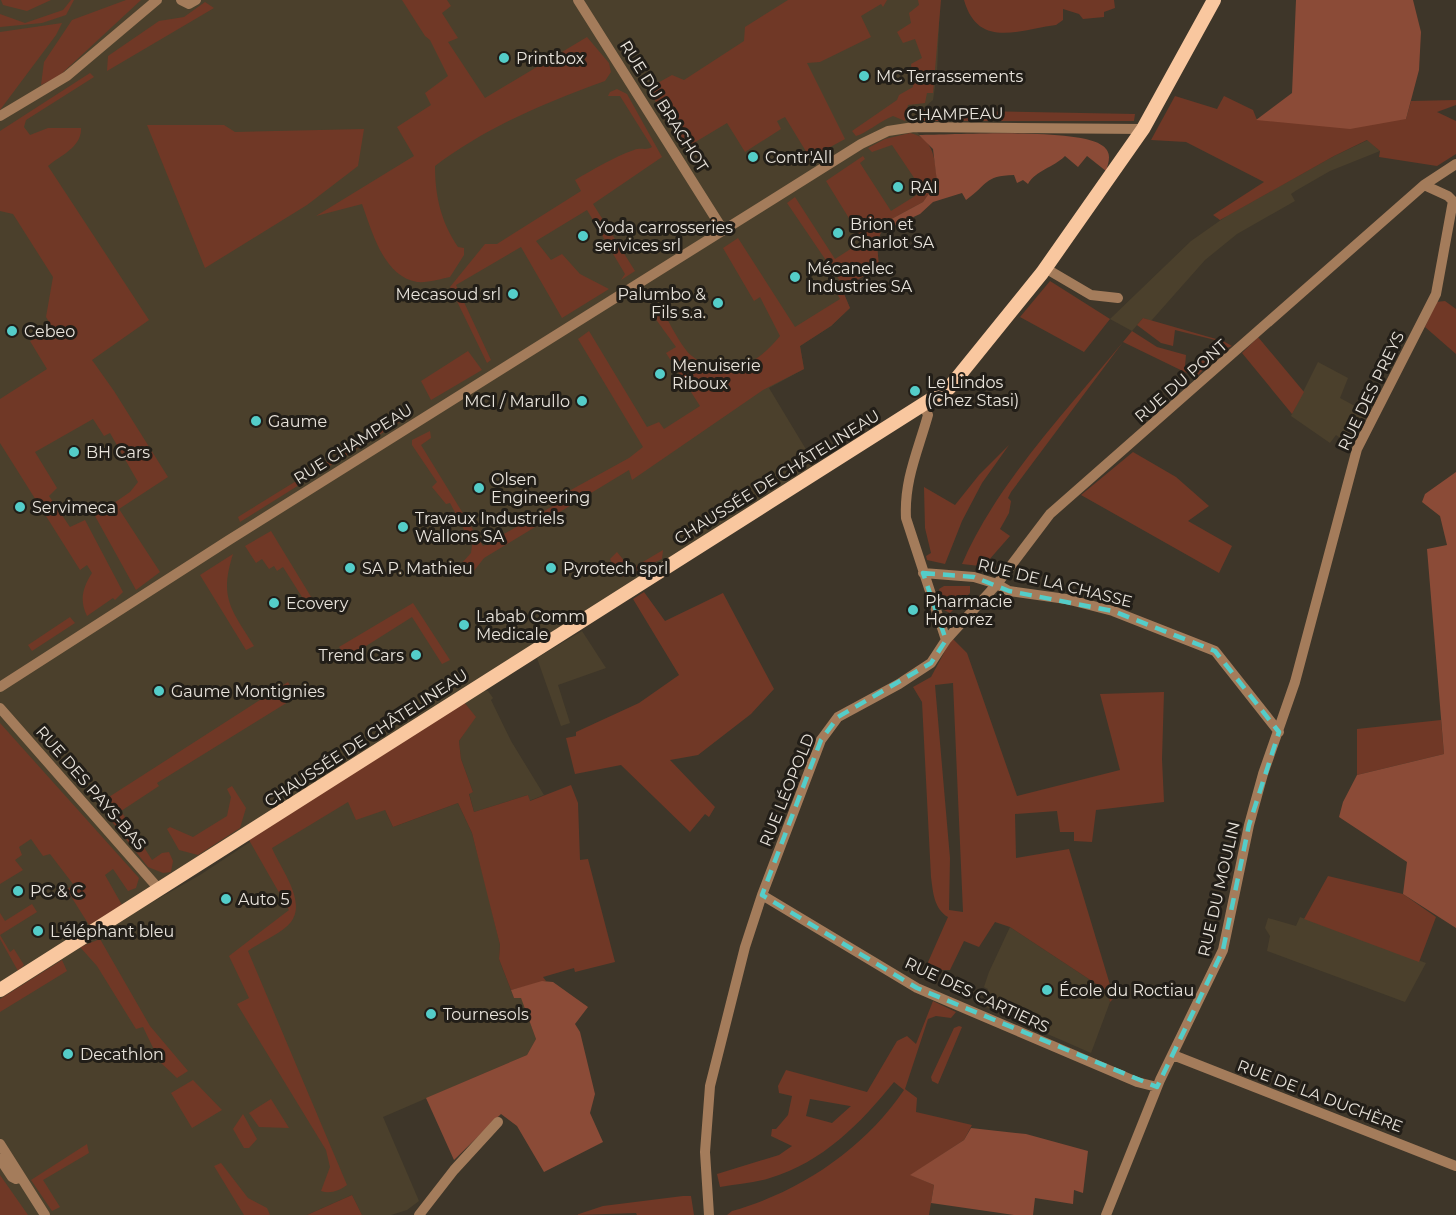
<svg xmlns="http://www.w3.org/2000/svg" width="1456" height="1215" viewBox="0 0 1456 1215" font-family="Montserrat,sans-serif">
<style>
.built{fill:#4b402c}
.green{fill:#703826;fill-rule:evenodd}
.forest{fill:#8b4b37}
.lines{fill:none;stroke-linecap:round;stroke-linejoin:round}
.minor{stroke:#a47c5b;stroke-width:10}
.major{stroke:#f9c79f;stroke-width:14}
.marked{fill:none;stroke:#54cdc9;stroke-width:4.5;stroke-dasharray:12 8;stroke-linejoin:round}
.poi-dot{fill:#54cdc9;stroke:#221e18;stroke-width:2}
.labels{text-anchor:middle;dominant-baseline:central;stroke-width:6;stroke-linejoin:round;paint-order:stroke}
.poi-label{font-size:16px;fill:#e8e3db;stroke:#221e18;text-anchor:start}
.street-label{font-size:16px;fill:#e8e3db;stroke:#221e18}
</style>
<rect width="100%" height="100%" fill="#3e3629"/>
<!-- built -->
<path class="built" d="M0,0H940L937,73L933,100L908,121L923,139L937,182L923,202L884,223L877,244L879,267L842,289L850,308L831,326L800,346L804,369L769,388L816,466L0,990Z
M1368,140L1380,151L1330,171L1297,190L1291,194L1295,201L1237,234L1205,260L1151,321L1143,318L1132,331L1110,319L1191,241L1228,215L1334,156Z
M1318,362L1348,378L1340,398L1368,413L1349,444L1336,435L1330,443L1291,416Z
M582,631L606,668L558,685L570,723L561,726L537,658Z
M483,690L488,691L493,698L491,700L511,741L544,795L529,801L528,795L474,812L469,793L473,792L461,759L459,741L475,717L464,702Z
M342,781L385,810L393,827L458,803L472,833L488,894L500,945L499,959L514,998L521,997L536,1039L527,1055L383,1117L419,1201L407,1210L391,1215H362L352,1195L307,1215H0V995L75,946L200,875Z
M1300,917L1426,963L1405,1002L1267,951L1270,936L1265,928L1268,918L1296,926Z
M1010,927L1107,991L1110,1002L1091,1053L981,1005L988,989L984,987L989,972Z"/>
<!-- green -->
<path class="green" d="M1,0H51L27,11L3,5Z
M71,0H74L66,15L42,23L0,27V14L25,23L63,10Z
M126,0H141L58,77L41,85L44,62L72,20Z
M402,0H447L451,6L442,13L458,38L448,42L485,98L587,37L609,63L611,72L605,81C544,103 487,127 435,166C435,196 441,222 458,247L464,248V255L450,277C440,279 428,283 417,282C383,276 372,231 362,204L316,216L414,156L397,127L431,105L425,93L448,76L430,40L425,36Z
M788,0H887L883,7L881,4L861,16L871,37L820,62L807,63L845,139L810,158L785,117L777,121L781,129L745,152L727,123L687,147L647,89L672,75L684,80L744,41L745,27Z
M918,0H941L933,93H927L925,103L908,105L905,121L893,116C880,121 865,134 856,136L852,131L897,100L899,95L913,87L911,64L922,58L915,39L903,43L897,32L911,23L909,13L919,5Z
M964,0H1114L1115,8L1104,12V17L1083,19L1079,14L1063,9V20L1056,25C1018,30 978,49 964,0Z
M205,2L214,8L107,71L108,56L159,21L184,17Z
M62,23L56,35L0,110V32Z
M90,73L94,77L26,120L24,127L30,135L48,128H81C82,147 61,155 48,166L149,320L92,360L114,391L168,477L119,509L160,572L136,590L95,516L130,492L138,482L110,433L104,436L93,419L35,452L57,488L49,496L70,527L85,520L123,592L115,600L113,598L87,616C79,600 83,587 92,573L87,565L80,570L0,443V399L47,369L30,341L54,330L46,317L53,277L13,214L0,211V131Z
M617,89L627,94L662,157L593,204L635,271L621,280L625,274L587,210L536,241L551,260L562,254L580,274L609,289L562,318L521,247L456,285L491,360L487,363L450,287L485,244H497L581,191L575,180C594,169 614,157 634,150C641,147 646,151 652,147L620,96H608L610,92Z
M1175,96L1217,109L1224,96L1253,110L1257,120L1406,119L1411,101L1456,100V105L1437,112L1456,121V154L1437,166L1379,157L1380,151L1367,140L1334,156L1220,220L1213,215L1264,182L1186,142L1151,140Z
M919,110L1135,114L1134,121H918L916,113Z
M147,125H224L235,132L364,129L358,166L307,205L205,268Z
M910,133C935,138 935,161 937,182L923,202L884,223L877,244L879,267L842,289L850,308L831,326L800,346L804,369L763,390L632,480L629,470L484,558L470,576L461,564L471,553L472,545L450,503L446,504L432,487L437,482L412,445V440L430,431L431,438L421,445L483,546L560,502L558,497L629,458L643,447L578,339L589,331L647,427L659,422L664,429L700,406L666,353L676,347L652,314L659,305C667,317 681,348 692,356C725,382 757,365 780,336L760,297L754,301L723,248L738,238L795,327L840,299L833,286L840,281L787,203L795,197L835,259L863,241L826,181L863,156L865,159L860,163L891,211L923,191L892,145L872,152L868,148L885,139Z
M1050,281L1110,319L1084,352L1020,317Z
M1445,301L1456,309V354L1425,327L1436,302Z
M1143,318L1223,341L1232,346L1212,354L1215,340L1175,330L1173,346L1161,343L1137,325Z
M1132,331L1157,347L1186,355L1185,366L1197,369L1201,360L1210,363L1197,376H1193L1123,342L1011,492L1008,498L1011,501L1009,513L1000,529L1010,536L988,561L997,568L962,564C998,480 1074,403 1132,331Z
M1258,337L1304,392L1292,414L1242,353Z
M468,351L482,370L431,400L421,381Z
M400,417L403,420L240,522L238,517Z
M1009,445L982,483L962,521L945,564L927,560L926,556L931,553L925,528L924,487L955,505L979,475Z
M1133,452L1176,477L1209,506L1188,521L1232,546L1219,573L1081,495Z
M271,531L316,605L309,608L283,567L277,571L274,566L269,569L262,559L256,563L245,546Z
M663,550L662,559L623,577L618,574L610,559L617,552L631,569Z
M233,554C219,598 231,609 254,646L246,650L200,575Z
M944,586H970V593L950,613L944,610L939,589Z
M644,592L665,621L723,593L774,689L751,714L698,755L670,760L715,807L709,817L705,814L690,832L621,765L575,774L566,738L576,736V732L639,703L679,675L633,599Z
M413,603L450,660L442,664L412,617L347,658L339,647Z
M70,617L75,623L32,651L28,645Z
M952,638L967,653L1017,796L1120,770L1100,694L1164,692L1162,759L1164,802L1096,810L1092,842L1074,841V832H1060L1057,811L1015,814L1016,858L1069,849L1114,998L1110,1002L1107,991L1010,927L995,922L979,947L964,941L950,970H941L938,977L925,969L948,917C934,909 933,892 931,877L922,702L913,687L931,677ZM953,683L963,912L949,910L950,858L935,685Z
M288,682L296,697L157,783L159,786L121,811L152,860L162,853L169,852L173,861L171,872L163,873L148,867L98,804Z
M464,702L476,717L459,741L461,759L473,792L469,794L474,812L528,795L530,801L571,785L578,803L580,860L588,859L615,962L575,972L574,968L543,977L546,981L511,990L499,959L500,945L472,833L458,803L393,827L385,810L356,820L348,802L272,848C280,868 307,901 291,922C281,934 260,942 248,951L347,1185C339,1191 330,1194 321,1191L330,1167L326,1150L237,1004L249,998L229,956L289,910L249,840Z
M1441,720L1444,754L1357,775V729Z
M0,723L139,878L136,888L128,891L113,869L105,875L122,905L89,925L67,890L73,884L50,854L43,856L31,839L19,847L22,855L15,860L23,870L0,884Z
M232,786L246,808L240,828L198,855L179,850L167,829L170,827L193,837L227,816L231,797L227,789Z
M1328,876L1403,894L1436,917L1419,962L1304,919Z
M32,904L37,912L0,935L10,952L14,949L24,965L18,971L0,939V913L5,921Z
M100,939L150,1026L188,1071L177,1078L160,1062L143,1027L136,1029L97,966L80,947Z
M62,960L67,971L0,1012V999Z
M933,1001L956,1012L951,1018L936,1016L928,1019L905,1089L917,1098L916,1112L972,1125L964,1140L911,1175L934,1185L929,1215H727L732,1211C800,1192 864,1149 904,1090L894,1082C860,1124 823,1162 770,1178C754,1183 736,1184 720,1187L717,1174L779,1155L792,1146L771,1136L772,1129H776L788,1115L792,1096L779,1093L778,1086L786,1070L867,1092L897,1041L907,1036L916,1044ZM810,1099L850,1106H851L832,1123L806,1116Z
M959,1026L962,1027L938,1084L932,1081L931,1077L954,1028Z
M193,1080L222,1110L192,1128L171,1093Z
M271,1099L289,1128L259,1127L249,1113Z
M243,1114L257,1139L249,1148H244L233,1129Z
M87,1144L89,1153L43,1180L60,1207L52,1211L31,1180Z
M221,1163L248,1198L267,1208L270,1215H244L214,1166Z
M0,1175L28,1215H0Z
M352,1195L362,1215H307Z
M683,1196H691L694,1215H637L636,1213L576,1215L603,1206Z"/>
<!-- forest -->
<path class="forest" d="M1296,0H1413L1421,32L1419,70L1406,119L1350,129L1256,120L1292,93Z
M919,135C954,135 1081,127 1103,146C1112,153 1109,161 1106,171L1087,156L1078,167L1065,156C1053,168 1036,170 1028,184L1023,180L1017,183L1014,175C983,176 989,184 966,200L962,193L933,202L920,214L881,232L884,223L923,202L937,182L933,149Z
M1456,472V928L1403,894L1407,862L1339,817L1343,802L1357,775L1444,754L1427,549L1447,545L1440,516L1422,502L1425,494Z
M542,981L553,982L588,1007L575,1024L580,1032L595,1094L590,1113L603,1142L544,1172L517,1126L501,1114L454,1160L426,1098L527,1055L536,1039L521,998H514L511,990Z
M971,1128L1026,1134L1088,1151L1083,1193L1074,1190L1073,1204L1035,1198L1033,1215H1014L931,1203L934,1185L910,1175L964,1140Z"/>
<g class="lines">
<!-- minor -->
<path class="minor" d="M181,0L189,4L196,0
M578,0L723,230
M0,116L67,76L157,0
M1045,268L1091,295L1118,298
M923,404L928,415C918,451 904,480 906,518L946,640
M923,573L974,577L997,584L1009,591L1066,599L1113,611L1215,651L1279,732
M0,687L229,540L861,144L888,131L914,127L1143,129
M0,708L158,888
M762,895L917,988L1137,1082L1157,1087
M1173,1055L1456,1166
M0,1144L45,1215
M0,1159L12,1177L16,1179
M419,1215L454,1170L498,1122
M709,1215L705,1152L710,1086L745,947L762,895L821,740L838,717L899,684L931,663L946,640L997,584L1050,514L1424,185L1456,164
M1106,1215L1160,1080L1223,950L1249,825L1263,774L1295,682L1357,449L1436,294L1453,201L1448,196L1424,185"/>
<!-- major -->
<path class="major" d="M0,990L949,388L1042,273L1143,129L1214,0"/>
</g>
<!-- marked area -->
<path class="marked" d="M923,573L974,577L1009,591L1113,611L1215,651L1279,732L1249,825L1223,950L1157,1087L917,988L762,895L821,740L838,717L931,663L946,640Z"/>
<!-- markers -->
<g class="poi-dot">
<circle cx="504" cy="58" r="6"/>
<circle cx="864" cy="76" r="6"/>
<circle cx="753" cy="157" r="6"/>
<circle cx="898" cy="187" r="6"/>
<circle cx="838" cy="233" r="6"/>
<circle cx="583" cy="236" r="6"/>
<circle cx="795" cy="277" r="6"/>
<circle cx="513" cy="294" r="6"/>
<circle cx="718" cy="303" r="6"/>
<circle cx="12" cy="331" r="6"/>
<circle cx="660" cy="374" r="6"/>
<circle cx="915" cy="391" r="6"/>
<circle cx="582" cy="401" r="6"/>
<circle cx="256" cy="421" r="6"/>
<circle cx="74" cy="452" r="6"/>
<circle cx="479" cy="488" r="6"/>
<circle cx="20" cy="507" r="6"/>
<circle cx="403" cy="527" r="6"/>
<circle cx="350" cy="568" r="6"/>
<circle cx="551" cy="568" r="6"/>
<circle cx="274" cy="603" r="6"/>
<circle cx="913" cy="610" r="6"/>
<circle cx="464" cy="625" r="6"/>
<circle cx="416" cy="655" r="6"/>
<circle cx="159" cy="691" r="6"/>
<circle cx="18" cy="891" r="6"/>
<circle cx="226" cy="899" r="6"/>
<circle cx="38" cy="931" r="6"/>
<circle cx="1047" cy="990" r="6"/>
<circle cx="431" cy="1014" r="6"/>
<circle cx="68" cy="1054" r="6"/>
</g>
<g class="labels">
<!-- poi labels -->
<g class="poi-label">
<text x="516" y="58">Printbox</text>
<text x="876" y="76">MC Terrassements</text>
<text x="765" y="157">Contr'All</text>
<text x="910" y="187">RAI</text>
<text x="850" y="224">Brion et<tspan x="850" dy="18">Charlot SA</tspan></text>
<text x="595" y="227">Yoda carrosseries<tspan x="595" dy="18">services srl</tspan></text>
<text x="807" y="268">Mécanelec<tspan x="807" dy="18">Industries SA</tspan></text>
<text x="501" y="294" text-anchor="end">Mecasoud srl</text>
<text x="706" y="294" text-anchor="end">Palumbo &amp;<tspan x="706" dy="18">Fils s.a.</tspan></text>
<text x="24" y="331">Cebeo</text>
<text x="672" y="365">Menuiserie<tspan x="672" dy="18">Riboux</tspan></text>
<text x="927" y="382">Le Lindos<tspan x="927" dy="18">(Chez Stasi)</tspan></text>
<text x="570" y="401" text-anchor="end">MCI / Marullo</text>
<text x="268" y="421">Gaume</text>
<text x="86" y="452">BH Cars</text>
<text x="491" y="479">Olsen<tspan x="491" dy="18">Engineering</tspan></text>
<text x="32" y="507">Servimeca</text>
<text x="415" y="518">Travaux Industriels<tspan x="415" dy="18">Wallons SA</tspan></text>
<text x="362" y="568">SA P. Mathieu</text>
<text x="563" y="568">Pyrotech sprl</text>
<text x="925" y="601">Pharmacie<tspan x="925" dy="18">Honorez</tspan></text>
<text x="286" y="603">Ecovery</text>
<text x="476" y="616">Labab Comm<tspan x="476" dy="18">Medicale</tspan></text>
<text x="404" y="655" text-anchor="end">Trend Cars</text>
<text x="171" y="691">Gaume Montignies</text>
<text x="30" y="891">PC &amp; C</text>
<text x="238" y="899">Auto 5</text>
<text x="50" y="931">L'éléphant bleu</text>
<text x="1059" y="990">École du Roctiau</text>
<text x="443" y="1014">Tournesols</text>
<text x="80" y="1054">Decathlon</text>
</g>
<!-- street labels -->
<g class="street-label">
<text transform="translate(664 106) rotate(58)">RUE DU BRACHOT</text>
<text transform="translate(955 114) rotate(-1)">CHAMPEAU</text>
<text transform="translate(1181 381) rotate(-41)">RUE DU PONT</text>
<text transform="translate(1371 391) rotate(-64)">RUE DES PREYS</text>
<text transform="translate(353 444) rotate(-32)">RUE CHAMPEAU</text>
<text transform="translate(777 477) rotate(-32)">CHAUSSÉE DE CHÂTELINEAU</text>
<text transform="translate(1055 583) rotate(14)">RUE DE LA CHASSE</text>
<text transform="translate(366 738) rotate(-33)">CHAUSSÉE DE CHÂTELINEAU</text>
<text transform="translate(91 788) rotate(49)">RUE DES PAYS-BAS</text>
<text transform="translate(787 790) rotate(-68)">RUE LÉOPOLD</text>
<text transform="translate(1219 889) rotate(-77)">RUE DU MOULIN</text>
<text transform="translate(977 995) rotate(25)">RUE DES CARTIERS</text>
<text transform="translate(1320 1096) rotate(21)">RUE DE LA DUCHÈRE</text>
</g>
</g>
</svg>
